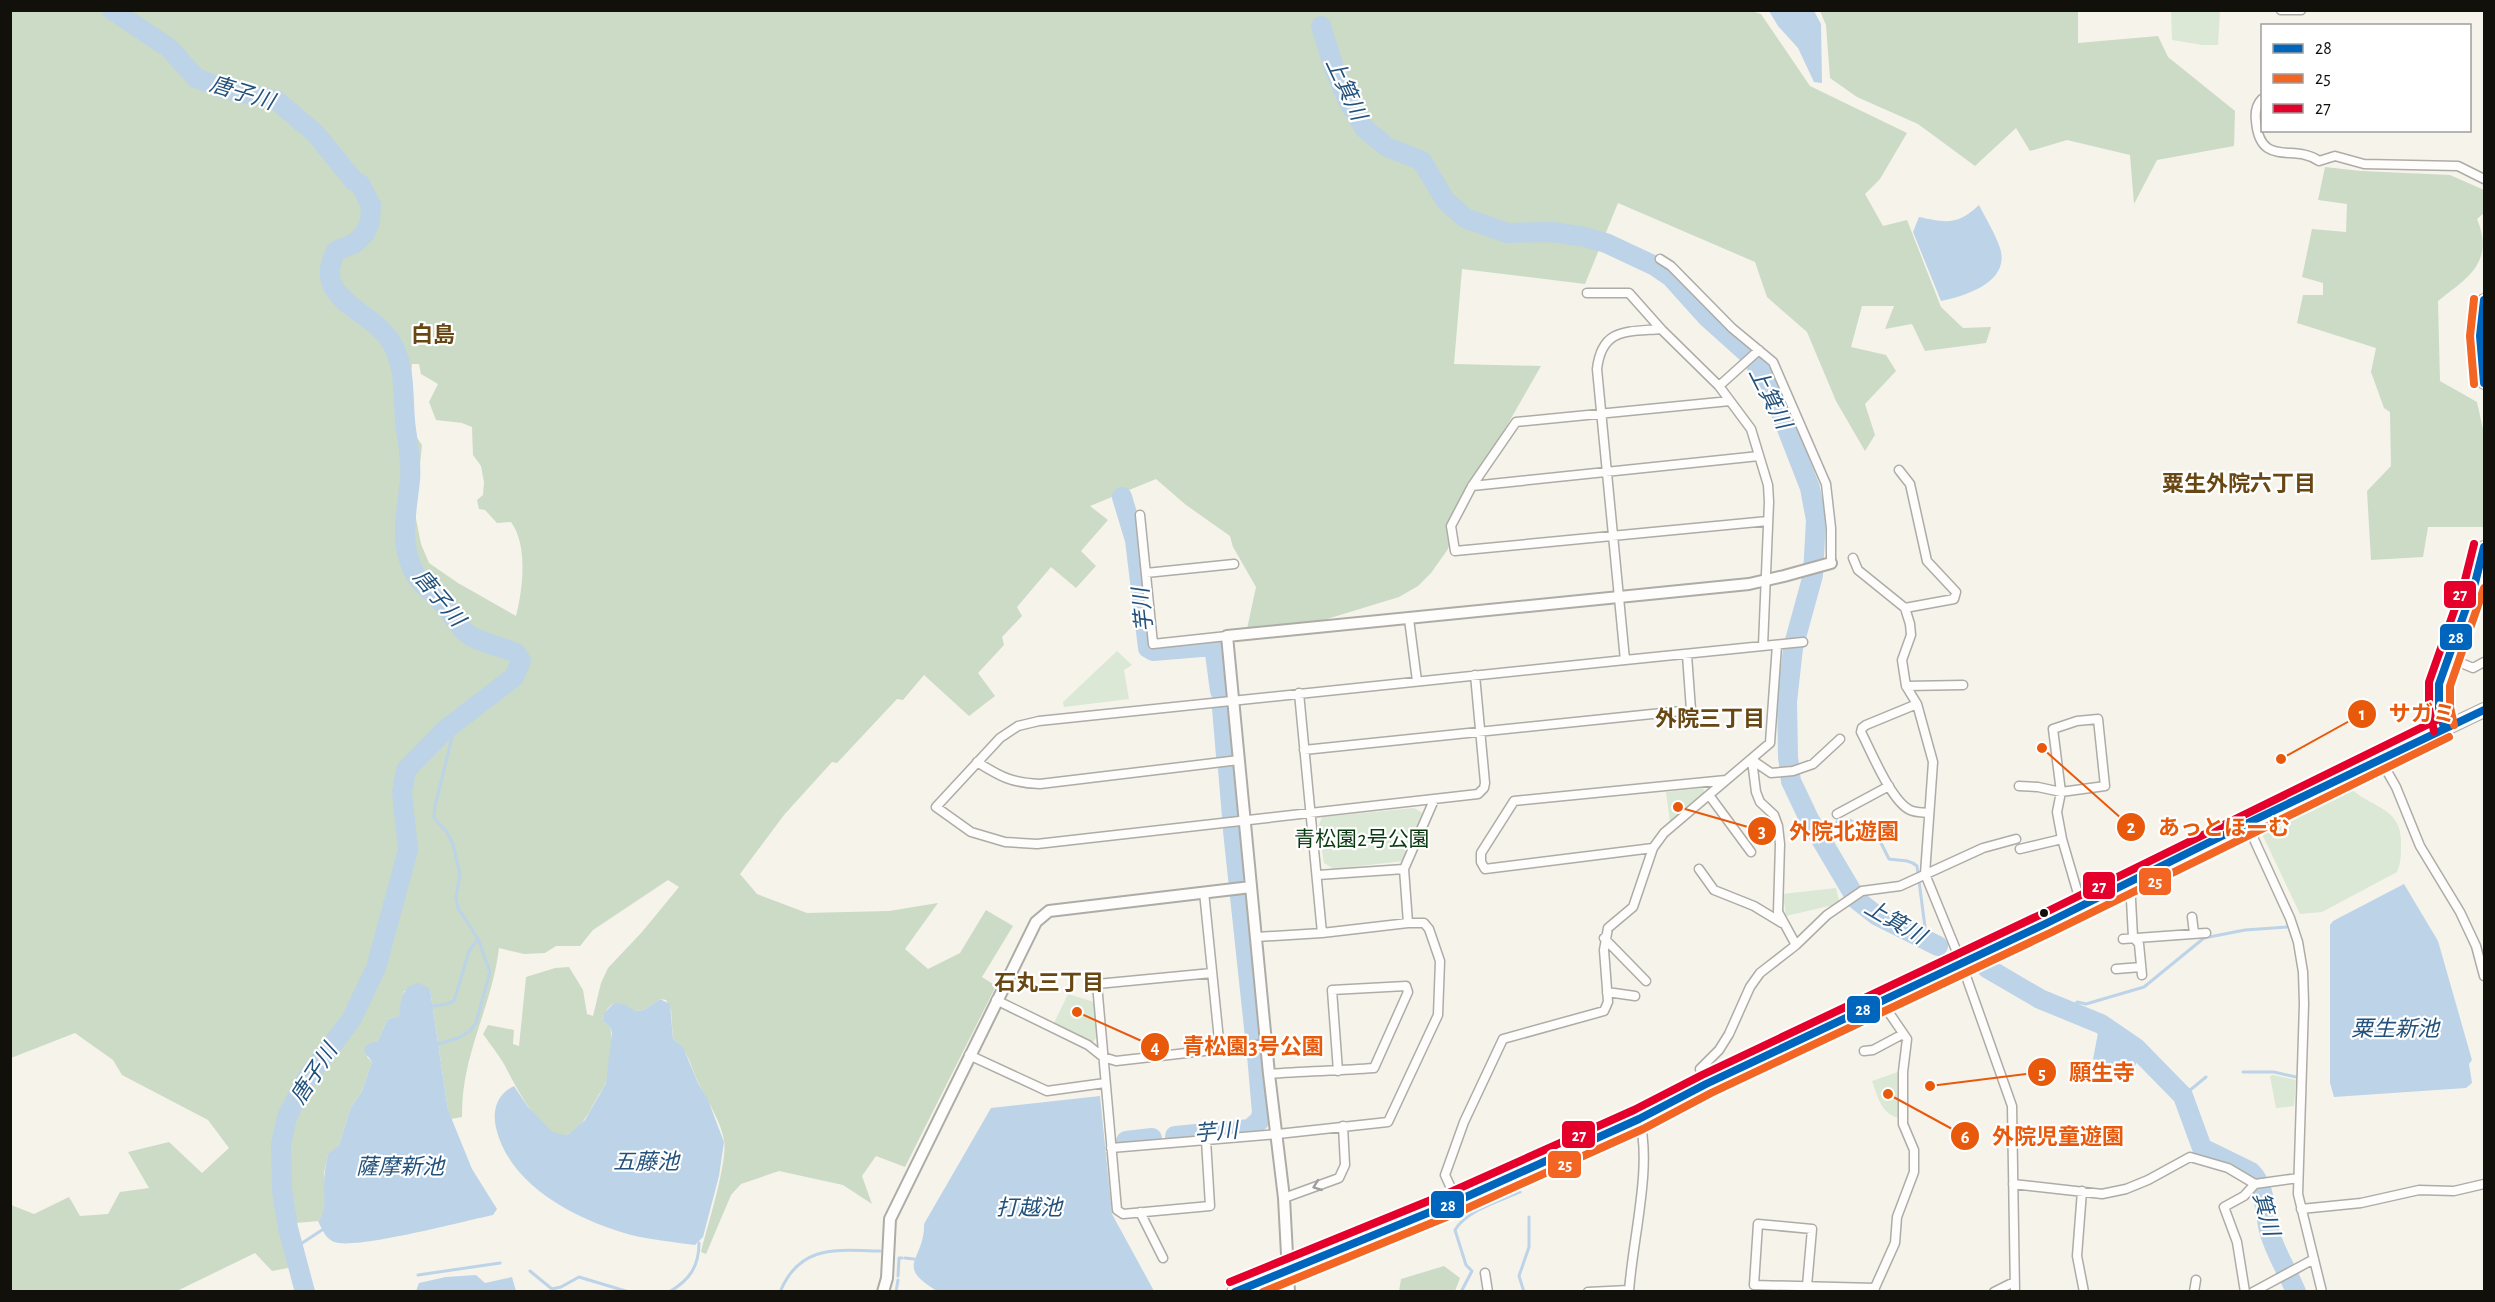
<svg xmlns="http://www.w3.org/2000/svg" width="2495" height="1302" viewBox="0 0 2495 1302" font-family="'Alegreya Sans','Noto Sans JP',sans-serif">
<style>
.green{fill:#dae8d5}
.forest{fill:#cbdbc6;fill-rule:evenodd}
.water{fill:#bdd3e7}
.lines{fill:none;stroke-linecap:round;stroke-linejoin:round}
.stream{stroke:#bdd3e7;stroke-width:3}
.river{stroke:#bdd3e7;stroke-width:20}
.minor-casing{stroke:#adaca6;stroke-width:11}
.tertiary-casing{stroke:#adaca6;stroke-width:14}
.primary-casing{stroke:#adaca6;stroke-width:16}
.minor{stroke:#fefdfc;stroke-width:8}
.tertiary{stroke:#fefdfc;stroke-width:10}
.primary{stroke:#fefdfc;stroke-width:14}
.bus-1-casing{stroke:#fff;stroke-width:12}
.bus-2-casing{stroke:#fff;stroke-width:12}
.bus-3-casing{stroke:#fff;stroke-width:12}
.bus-1{stroke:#0065bd;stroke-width:8}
.bus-2{stroke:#f26522;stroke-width:8}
.bus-3{stroke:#e4002b;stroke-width:8}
.oneway{stroke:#9f9e9c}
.bus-dot{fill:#11100b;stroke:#fff;stroke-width:2}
.labels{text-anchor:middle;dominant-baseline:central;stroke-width:4.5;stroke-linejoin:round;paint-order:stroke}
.park-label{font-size:21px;fill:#093a10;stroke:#fff}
.water-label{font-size:22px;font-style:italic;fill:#22527c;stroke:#fff}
.neighbourhood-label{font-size:22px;font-weight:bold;fill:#694713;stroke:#fff}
.leader{fill:none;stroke:#e8590c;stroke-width:2}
.callout-dot{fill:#e8590c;stroke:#fff;stroke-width:2}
.mark-label{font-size:18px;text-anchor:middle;font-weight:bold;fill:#fff}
.callout-label{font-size:22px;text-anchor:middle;font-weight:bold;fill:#e8590c;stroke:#fff;stroke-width:4.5;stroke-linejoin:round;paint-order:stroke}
.line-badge{stroke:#fff;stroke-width:2}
.badge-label{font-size:16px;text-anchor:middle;font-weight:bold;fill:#fff}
</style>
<rect width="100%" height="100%" fill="#f6f3eb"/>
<!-- green -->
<path class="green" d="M2171,11H2220L2218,45H2203L2172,40Z
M1117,651L1132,665L1124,670L1129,699L1064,707L1063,702Z
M1703,788L1705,793L1670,822L1666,792Z
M2352,790C2375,809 2402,808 2401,844C2401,854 2401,863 2397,872L2322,912L2300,914L2263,836L2264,833Z
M1414,808L1424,814L1403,861L1334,869L1324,863L1318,827L1322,817Z
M1836,888L1839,901L1834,908L1829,906L1786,916L1783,894Z
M1068,994L1094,1002L1097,1037L1093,1042L1054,1023Z
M1898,1072L1899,1118C1881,1114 1878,1097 1872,1081Z
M2273,1075L2296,1080L2294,1106L2276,1108L2270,1076Z"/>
<!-- forest -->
<path class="forest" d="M11,11H1751L1761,14L1810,86L1907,133L1880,179L1865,194L1883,226L1907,220L1941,307L1963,328L1991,327L1986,343L1925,351L1912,324L1885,329L1894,306H1862L1851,347L1886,355L1896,371L1865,404L1875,435L1865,451L1836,401L1807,332L1767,297L1755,262L1618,203L1585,284L1462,269L1454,364L1541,366L1463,502L1448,549L1431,573L1418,586L1399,597L1317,622L1247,629L1256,587L1233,547L1230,536L1186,505L1156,479L1090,506L1108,520L1081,551L1096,566L1076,588L1051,567L1017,607L1022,616L1002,637L1004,645L978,673L995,696L969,716L924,675L903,700L897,699L837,763L832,762L784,815L740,874L757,894L807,913L889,911L938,903L905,949L928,969L960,953L986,910L1013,926L982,977L996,986L905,1167L876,1156L862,1176L872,1204L843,1185L779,1171L741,1184L731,1195L706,1254L701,1252C707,1227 728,1162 724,1140C720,1119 707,1101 698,1082C690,1065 689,1051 673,1039L671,1010L666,1000L660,999L644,1010L635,1011L614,1003C606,1009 604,1012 604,1022L610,1027C614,1043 611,1067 606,1082C604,1088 599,1093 597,1098C589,1112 576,1142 555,1134C535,1125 514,1083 504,1064C498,1054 490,1044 483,1034L488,1025L514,1030L513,1044L519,1046L526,977L555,968L569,967L583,990L587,1014L593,1016L601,983L608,968L642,932L679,887L668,880L593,930L580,946H556L545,953L524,954L499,948C492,1008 461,1054 462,1117L451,1119L448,1110L430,989L404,991L399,1016L388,1019L377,1042L367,1057L372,1062L361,1093L351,1107L339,1145L328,1155L324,1173L325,1205L323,1214L318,1221L296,1223L301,1260L288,1268L272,1271L255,1253L177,1291H11V1205L34,1214L69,1197L80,1216L108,1214L120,1192L149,1188L128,1152L169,1142L202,1173L229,1148L208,1120L122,1075L113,1060L75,1033L11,1058ZM412,364H419L421,374L438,384L429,402L436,420L462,423L472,427L473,455L481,466L484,482L483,495L477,500L479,509L485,510L497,523L511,522C528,545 523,589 516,616L458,583L429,563L421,544L415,514L422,445L413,432L410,387Z
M1820,11H2080L2078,12V43L2158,36L2168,57L2235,111L2234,146L2157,160L2134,204L2130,155L2067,140L2030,151L2016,128L1975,166L1918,124L1857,97L1830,78L1826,25Z
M2325,167L2361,171L2450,175L2484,190V213L2477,219C2495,263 2467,278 2438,301L2440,381L2477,402L2484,434V517L2483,527H2428L2423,557L2371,560L2367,491L2391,466L2390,412L2384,408L2371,372L2376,348L2297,323L2303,295H2323V283L2302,277L2312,229L2346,232L2347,204L2318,200Z
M1444,1266L1460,1278L1455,1291H1399L1401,1279Z"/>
<!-- water -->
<path class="water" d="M1769,11H1814L1821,24L1822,83L1814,82L1798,48L1778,26Z
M1979,205C1986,219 1995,233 2000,248C2011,282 1965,296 1941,301L1913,232L1919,217C1947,223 1958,225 1979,205Z
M2404,884L2438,941L2472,1060L2469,1064L2472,1083L2466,1088L2334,1097L2330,1083V925L2333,921Z
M419,983L430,989L448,1110L472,1169L497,1209L493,1215C464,1221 356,1250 334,1242C325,1238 322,1229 318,1221C328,1209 323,1198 324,1184C324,1174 326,1164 328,1154L339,1145L351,1107L361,1093L372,1062L364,1051C366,1043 369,1043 377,1042L388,1019L399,1016C401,1001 401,986 419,983Z
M660,999L670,1004L673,1039L683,1047L698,1083L708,1100L724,1142L719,1176L703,1237L695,1245C674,1242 652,1240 631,1235C578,1220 510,1187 496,1128C492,1110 497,1094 514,1086L528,1107L552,1132L564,1135L569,1134L585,1120L606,1083L612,1033L610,1027L604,1022V1013L614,1003L626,1005L635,1011L644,1010Z
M2098,1033L2118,1044L2138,1059L2132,1073L2119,1074L2093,1059Z
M1100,1096L1112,1214L1154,1291L939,1292C892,1265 925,1261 924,1224L991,1108Z
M476,1275L485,1283L512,1277L516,1291H416L419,1283L446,1277Z"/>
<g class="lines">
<!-- stream -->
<path class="stream" d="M1837,822C1857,817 1850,822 1863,832C1867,835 1874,835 1878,837L1889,859C1899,861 1907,858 1917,866L1918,873
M1919,881L1925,927
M1926,936L1927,941
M433,1006L447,1004L454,1001L469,951L478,939
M2072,1010L2077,1002L2086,1004L2144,987L2204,938L2245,930L2287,927
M2108,1038L2112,1031
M438,1044L458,1038L470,1031L476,1023L490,972L478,939L458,908L456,897L460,875L453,844L446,831L434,818L435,806L456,721
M2118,1044L2122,1038
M2243,1072H2274L2296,1077
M2183,1096L2206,1077
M293,1249L322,1230
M905,1258L914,1259
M530,1271L552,1289L561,1287L579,1277L629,1292
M418,1275L500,1263
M898,1276L899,1258H902
M669,1292C690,1280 699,1266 699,1243
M780,1292C800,1244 836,1250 880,1251
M896,1292L898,1280
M1461,1292L1472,1271L1466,1265L1455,1230C1467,1210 1500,1201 1520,1192
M1524,1292L1519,1276L1529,1247V1217"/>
<!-- river -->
<path class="river" d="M112,10L169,48L196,78L227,90L276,100L316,134L354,181L360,184L371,205L370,222L365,233L355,243L336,251C309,303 377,308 395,349C405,373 403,396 405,421C407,441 412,460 410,480C407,511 399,541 413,570C420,586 436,594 446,607C454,617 458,627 469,635C483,644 501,646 516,653L521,661L514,677L445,730L406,770L402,792L408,850L376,968L351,1020L307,1078L287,1117L281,1145L282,1190L288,1228L305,1292
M1321,26L1334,68L1347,99L1365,129L1387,147L1422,161L1445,200L1465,218L1507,233L1552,232L1585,237L1606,243L1655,266L1671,277L1707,317L1746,352L1758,367L1777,403L1810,488L1816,520L1813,575L1793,648L1787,702L1788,757L1791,781L1809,819L1857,900L1876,915L1938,946
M1122,497L1135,540L1148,648L1153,651L1214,646L1220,691
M1222,708L1226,756
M1228,769L1232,817
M1233,831L1255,1037
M1987,968L2040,999L2101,1024L2136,1048L2183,1096L2202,1148L2251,1172C2266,1187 2264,1211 2269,1230C2274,1251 2288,1272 2296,1292
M1175,1136L1250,1129L1260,1120L1262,1113L1257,1055
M1126,1141L1152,1138"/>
<!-- minor casing -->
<g class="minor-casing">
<path id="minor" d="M2281,10H2301
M2262,99C2256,105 2255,113 2256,121C2260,169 2295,143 2319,161L2335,156L2364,164L2458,166L2484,179
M1660,259L1671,266L1732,328L1773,362L1826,484L1831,528V563
M1587,293H1629L1661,329L1719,386L1751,429L1768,485L1769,502L1763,646
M1719,386L1759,350
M1730,401L1516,422L1472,486L1451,526L1455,551L1768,521
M1899,470L1910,484L1927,561L1956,592L1954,599L1905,608
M1472,486L1759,456
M1140,515L1153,644L1227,636
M1853,558L1858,570L1905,608L1910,624L1911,635L1902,660L1906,686L1917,704L1933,762L1925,874L1961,962L2012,1106L2015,1292
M1146,573L1234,564
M2475,583L2484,581
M1409,619L1417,681
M2447,657L2473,668L2484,662
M1625,660L1597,369C1602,328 1626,332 1661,329
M1475,675L1485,783L1484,788L1478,794L1037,844L1005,842L971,832L936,807L1000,738L1018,726L1039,721L1625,660L1803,642
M1906,686L1963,685
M1299,693L1322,933
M1917,704L1866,725L1862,728L1861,732C1871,751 1891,801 1910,810C1916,813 1923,812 1929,813
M1304,750L1691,710L1687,655
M2380,759L2396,787L2420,846L2460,912L2476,946L2484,976
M1752,760L1756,792L1760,802L1774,815L1778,826L1780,844L1778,912L1796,945
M1752,760L1771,773L1793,771L1813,764L1840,739
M977,762C1001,777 1012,783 1040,784L1239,760
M2019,786L2038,787L2061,792L2105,786L2098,719L2077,721L2053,729L2061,792L2057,812L2062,839L2081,904
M1709,795L1751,852
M1837,814L1889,786
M2250,822L2252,835L2290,918L2298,942L2303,972L2304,1004L2298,1194L2322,1292
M1653,848L1485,869L1481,862V853L1514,801L1726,780
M2020,849L2062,839
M1699,869L1714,890L1754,906L1782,923
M1318,875L1404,869
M2130,881L2133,937L2139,944L2142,975
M1204,892L1220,1050
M2192,917L2194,933
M1408,923L1404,869L1434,800
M1604,938L1646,981
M2123,939L2206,933
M2116,969L2141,967
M1607,992L1635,996
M996,1000L1088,1045L1103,1057L1116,1061L1266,1044
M1864,1051L1873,1050L1903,1034
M969,1055L1047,1091L1105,1083
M1269,1074C1304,1071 1338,1071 1374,1068L1408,992L1406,986L1332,990L1338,1071
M1706,1084L1700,1069L1719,1050L1729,1034L1750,987L1760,973L1796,945L1827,915L1862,891L1900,886L1983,848L2016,839
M1206,1140L1210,1206L1123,1214L1117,1210L1097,984L1212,973
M1111,1148L1278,1134L1388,1122L1438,1015L1440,961L1429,929L1424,923H1408L1322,933L1256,937
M2013,1184L2102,1194L2126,1189L2148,1180L2190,1157L2228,1168L2255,1184L2298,1178
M2082,1191L2077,1256L2084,1292
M1284,1198L1339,1178L1345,1165L1343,1126
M1457,1201L1445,1175L1464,1122L1503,1039L1604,1011L1608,1002L1604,950L1608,928L1633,907L1653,848L1664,833L1770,743L1777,645
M2301,1209L2361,1203L2419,1190L2454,1191L2484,1184
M1140,1212L1163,1258
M1485,1273L1488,1292
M1807,1286L1812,1229L1758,1224L1754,1285L1875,1288
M1588,1292L1629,1290
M1629,1292C1632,1242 1653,1164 1639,1119
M1873,1292L1895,1243L1897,1217L1914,1172V1150L1903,1124V1072L1907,1039L1881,1001
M1994,1292L2014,1282
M2194,1292L2196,1280
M2245,1292L2237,1242L2224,1207L2244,1196L2255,1184
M2253,1292L2314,1259"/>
</g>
<!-- tertiary casing -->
<g class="tertiary-casing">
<path id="tertiary" d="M2484,300L2480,336L2484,383
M2444,728L2439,708V684L2475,583L2484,547
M883,1292L887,1278L890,1219L1036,922L1049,911L1251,887
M1289,1292L1284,1198L1269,1074L1227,636L1749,584L1784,576L1831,563"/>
</g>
<!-- primary casing -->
<g class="primary-casing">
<path id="primary" d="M1234,1292L1457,1201L1639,1119L1706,1084L2047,923L2250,822L2484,710"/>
</g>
<!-- minor -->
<use href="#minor" class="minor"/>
<!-- tertiary -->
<use href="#tertiary" class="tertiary"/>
<!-- primary -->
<use href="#primary" class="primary"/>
<!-- bus-1 casing -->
<g class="bus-1-casing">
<path id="bus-1" d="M2484,300L2480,336L2484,383
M2444,728L2439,708V684L2475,583L2484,547
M1235,1292L1457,1201L1639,1119L1706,1084L2047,923L2250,822L2484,710"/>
</g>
<!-- bus-2 casing -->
<g class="bus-2-casing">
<path id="bus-2" d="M2474,384L2470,336L2474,299
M2454,725L2450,707V686L2484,588
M1263,1292L1461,1211L1643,1129L1711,1093L2052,932L2449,737"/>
</g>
<!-- bus-3 casing -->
<g class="bus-3-casing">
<path id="bus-3" d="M2434,731L2429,709V682L2465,580L2474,544
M1230,1282L1453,1191L1634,1110L1702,1075L2042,914L2439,719"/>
</g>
<!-- bus-1 -->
<use href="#bus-1" class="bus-1"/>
<!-- bus-2 -->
<use href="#bus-2" class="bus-2"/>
<!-- bus-3 -->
<use href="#bus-3" class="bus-3"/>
</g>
<!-- one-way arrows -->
<defs><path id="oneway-chevron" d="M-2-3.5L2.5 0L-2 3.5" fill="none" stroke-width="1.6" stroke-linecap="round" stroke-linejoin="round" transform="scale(1.5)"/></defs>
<use class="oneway" href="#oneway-chevron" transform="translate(1317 1186) rotate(160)"/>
<!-- markers -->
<circle class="bus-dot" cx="2044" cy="913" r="5"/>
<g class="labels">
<!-- park labels -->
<g class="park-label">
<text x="1362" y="839">青松園2号公園</text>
</g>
<!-- water labels -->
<g class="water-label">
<text transform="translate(1346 89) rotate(65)">上箕川</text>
<text transform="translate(242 93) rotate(17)">唐子川</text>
<text transform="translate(1770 398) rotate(63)">上箕川</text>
<text transform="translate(439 598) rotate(50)">唐子川</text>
<text transform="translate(1143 610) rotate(-96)">芋川</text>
<text transform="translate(1895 922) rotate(30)">上箕川</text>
<text x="2395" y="1029">粟生新池</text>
<text transform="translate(314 1074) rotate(-57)">唐子川</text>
<text transform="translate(1216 1132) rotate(-5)">芋川</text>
<text x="646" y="1162">五藤池</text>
<text x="400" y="1167">薩摩新池</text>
<text x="1029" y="1208">打越池</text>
<text transform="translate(2266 1214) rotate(74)">箕川</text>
</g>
<!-- neighbourhood labels -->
<g class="neighbourhood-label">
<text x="433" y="335">白島</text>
<text x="2239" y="484">粟生外院六丁目</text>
<text x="1710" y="719">外院三丁目</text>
<text x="1049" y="983">石丸三丁目</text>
</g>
</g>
<!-- callouts -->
<path class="leader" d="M2281 759L2362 714M2042 748L2131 827M1678 807L1762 831M1077 1012L1155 1047M1930 1086L2042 1072M1888 1094L1965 1136"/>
<g class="callout-dot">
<circle cx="2281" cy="759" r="6"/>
<circle cx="2042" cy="748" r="6"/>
<circle cx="1678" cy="807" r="6"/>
<circle cx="1077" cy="1012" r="6"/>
<circle cx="1930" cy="1086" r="6"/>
<circle cx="1888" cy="1094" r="6"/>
<circle cx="2362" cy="714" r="15"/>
<circle cx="2131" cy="827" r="15"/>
<circle cx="1762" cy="831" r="15"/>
<circle cx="1155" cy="1047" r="15"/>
<circle cx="2042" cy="1072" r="15"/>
<circle cx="1965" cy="1136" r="15"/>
</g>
<g class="mark-label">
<text x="2362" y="720">1</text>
<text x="2131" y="833">2</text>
<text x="1762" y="837">3</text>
<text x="1155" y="1053">4</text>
<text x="2042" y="1079">5</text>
<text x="1965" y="1143">6</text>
</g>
<g class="callout-label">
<text x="2422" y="721">サガミ</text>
<text x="2224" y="835">あっとほーむ</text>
<text x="1844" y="839">外院北遊園</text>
<text x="1253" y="1054">青松園3号公園</text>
<text x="2102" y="1080">願生寺</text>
<text x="2058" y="1144">外院児童遊園</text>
</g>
<g class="line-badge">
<rect x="2443" y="580" width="34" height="29" rx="6" fill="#e4002b"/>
<rect x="2439" y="623" width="34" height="28" rx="6" fill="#0065bd"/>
<rect x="2138" y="867" width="34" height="29" rx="6" fill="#f26522"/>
<rect x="2082" y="871" width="34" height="29" rx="6" fill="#e4002b"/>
<rect x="1846" y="995" width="35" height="29" rx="6" fill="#0065bd"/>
<rect x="1561" y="1120" width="35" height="29" rx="6" fill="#e4002b"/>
<rect x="1547" y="1150" width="35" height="29" rx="6" fill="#f26522"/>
<rect x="1430" y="1190" width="35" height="29" rx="6" fill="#0065bd"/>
</g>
<g class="badge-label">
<text x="2460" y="600">27</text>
<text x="2456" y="643">28</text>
<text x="2155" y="887">25</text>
<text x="2099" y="892">27</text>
<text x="1863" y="1015">28</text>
<text x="1579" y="1141">27</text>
<text x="1565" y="1170">25</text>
<text x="1448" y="1211">28</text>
</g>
<!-- border -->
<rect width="2495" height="1302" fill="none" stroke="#11100b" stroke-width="24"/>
<!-- legend -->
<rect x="2261" y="24" width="210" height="108" fill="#ffffff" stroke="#a09f9d" stroke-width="1.5"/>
<rect x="2273" y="44" width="30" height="9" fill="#0065bd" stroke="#a09f9d" stroke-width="1.5"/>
<text x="2315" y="54" font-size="18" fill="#11100b">28</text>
<rect x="2273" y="74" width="30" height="9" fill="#f26522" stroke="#a09f9d" stroke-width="1.5"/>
<text x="2315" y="84" font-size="18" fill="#11100b">25</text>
<rect x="2273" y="104" width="30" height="9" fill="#e4002b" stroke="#a09f9d" stroke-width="1.5"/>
<text x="2315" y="114" font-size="18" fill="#11100b">27</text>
</svg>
